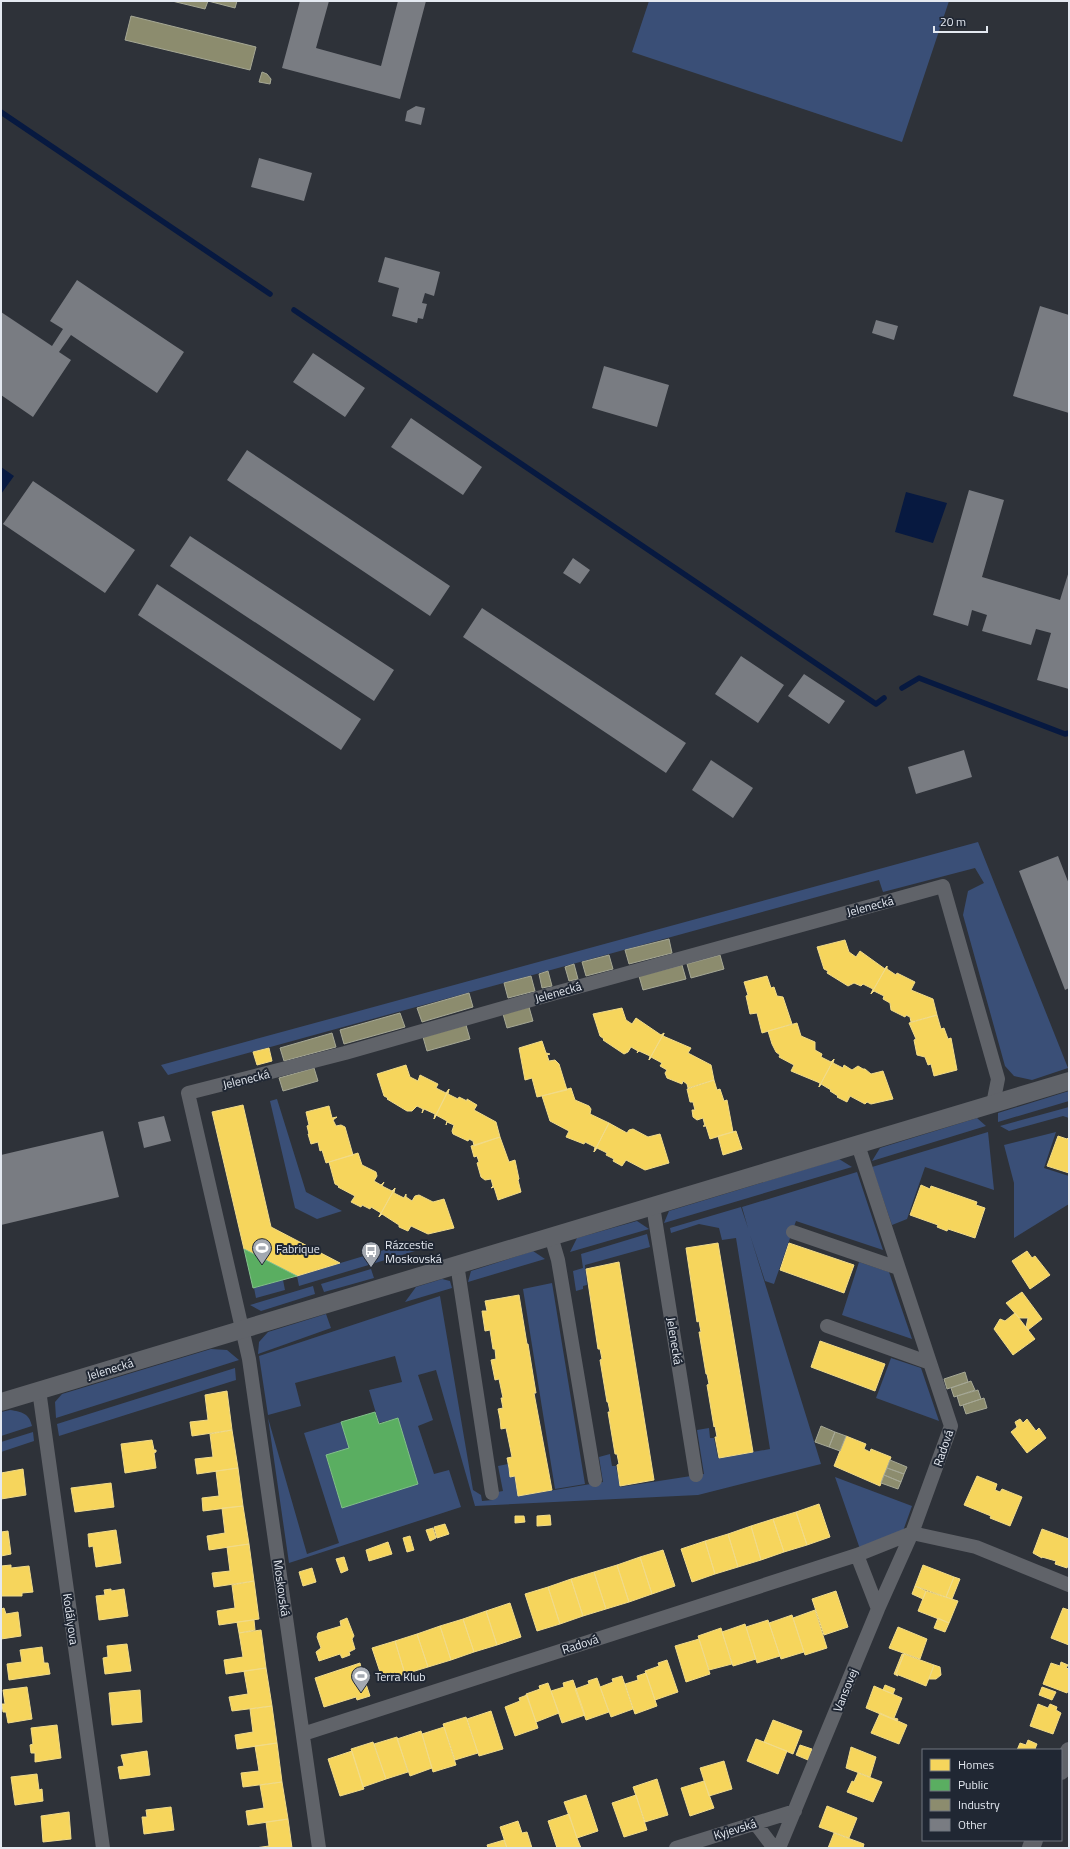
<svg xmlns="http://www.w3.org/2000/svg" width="1070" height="1849" viewBox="0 0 1070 1849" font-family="'Titillium Web',sans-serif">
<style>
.green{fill:#3a4f77}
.water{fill:#071940}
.homes{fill:#f6d55c;stroke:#f1db89}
.public{fill:#5aae61;stroke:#83c08c}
.industry{fill:#8c8c6e;stroke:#a6a895}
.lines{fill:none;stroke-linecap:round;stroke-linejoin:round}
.stream{stroke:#071940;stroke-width:5.5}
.building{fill:#797c82}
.minor{stroke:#606369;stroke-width:14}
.tertiary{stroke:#606369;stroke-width:18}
.labels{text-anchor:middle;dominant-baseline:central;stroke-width:4;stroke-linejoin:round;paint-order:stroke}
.street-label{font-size:12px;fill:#e4e9f1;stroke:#202733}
.poi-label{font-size:12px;fill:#e4e9f1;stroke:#202733;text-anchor:start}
</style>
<rect width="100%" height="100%" fill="#2e3239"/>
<!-- green -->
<path class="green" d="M649,1H949L902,142L632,52Z
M978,842L1068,1068L1032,1080L1014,1076L1005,1066L963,915L968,891L984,883L975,868L883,892L879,880L168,1075L161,1065Z
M1069,1091V1101L998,1122V1113Z
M277,1099L306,1192L342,1211L317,1219L295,1208L270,1101Z
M1069,1107V1118L1063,1116L1009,1131L1000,1126Z
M977,1118L986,1126L872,1161L880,1148Z
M988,1132L994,1190L925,1167L907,1219L892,1225L872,1167Z
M1056,1132L1044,1168L1069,1176V1204L1014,1238V1183L1004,1145Z
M839,1159L852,1167L664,1223L669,1211Z
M857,1172L883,1250L796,1221L774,1284L765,1281L750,1235L821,1464L698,1495L475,1506L436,1370L418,1375L433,1420L418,1426L434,1474L449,1470L461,1507L289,1563L268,1418L307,1554L339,1543L304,1433L341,1422L349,1448L326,1456L342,1508L418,1484L398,1418L379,1423L369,1390L402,1382L395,1356L295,1383L301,1406L268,1415L259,1356L440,1296L473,1490L481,1495L482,1501L493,1500L492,1493L503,1491L498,1466L508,1464L510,1477H515L518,1496L603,1482L599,1457L610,1454L612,1466H616L620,1487L704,1474L697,1430L709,1428L710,1438H714L718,1458L770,1449L736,1238L722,1240L719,1228L699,1224L671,1233L670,1228L741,1207L748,1228L742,1207Z
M637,1221L649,1229L570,1252L577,1238Z
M647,1234L650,1247L585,1265L587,1285L583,1286V1289L576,1291L573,1271L583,1268L581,1254Z
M404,1244L415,1251L299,1286L297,1276Z
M533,1251L545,1259L468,1282L471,1271Z
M859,1262L889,1272L912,1339L842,1315Z
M371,1269L374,1278L324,1292L321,1284Z
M442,1279L450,1281L452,1288L405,1302L416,1287Z
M283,1280L285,1290L256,1298L254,1288Z
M552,1283L585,1484L555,1489L523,1289Z
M313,1286L315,1294L261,1311L250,1305Z
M326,1314L331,1328L258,1354L259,1342L268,1332Z
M211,1349L227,1350L239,1360L56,1418L55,1402L62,1394Z
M891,1358L921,1368L939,1421L876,1398Z
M235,1368L236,1380L59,1436L57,1424Z
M10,1410C22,1412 29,1413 32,1426L1,1436V1412Z
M33,1432L34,1441L1,1452V1442Z
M835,1477L912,1506L903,1531L860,1549Z"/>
<!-- water -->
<path class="water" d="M1,467L14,476L1,494Z
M906,492L947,503L933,543L895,532Z"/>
<!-- homes -->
<path class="homes" d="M845,940L849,952L856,957L860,951L885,969L887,966L871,994L873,989L863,984L861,986L854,983L848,986L827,973L828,971L824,969L817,947Z
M887,966V969L896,975L897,973L915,982L911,990L933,999L937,1015L911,1022L910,1017L906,1015L905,1017L891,1010L890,1003L883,999L884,996L874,991L871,994Z
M767,976L771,988L774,987L777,996L783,997L792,1024L762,1033L757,1013L750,1014L746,996L748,995L744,982Z
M622,1008L626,1020L632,1024L636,1018L661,1035L664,1033L649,1060L650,1056L639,1051L637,1053L638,1051L631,1047L628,1052L624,1054L603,1040L604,1039L600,1036L593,1014Z
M937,1015L941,1029L944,1028L948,1039L951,1038L957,1070L934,1076L931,1064L928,1065L925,1057L917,1055L914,1040L916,1039L909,1023Z
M797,1023L801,1036L815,1042V1050L822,1054L821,1057L831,1062L834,1059L819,1087L820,1083L791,1071L794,1065L779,1057L780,1055L776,1052L772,1044L768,1031Z
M664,1033L663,1036L691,1048L688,1053L711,1065L714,1080L688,1088L687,1084L683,1081L682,1084L667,1078L665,1073L667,1070L660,1066L662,1063L651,1057L649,1060Z
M542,1041L546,1053L550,1054L547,1055L549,1061L555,1060L559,1064L567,1090L537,1097L532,1078L525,1080L519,1048Z
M269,1048L272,1061L257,1065L253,1052Z
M834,1059L833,1063L843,1068L844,1065L852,1070L858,1066L863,1069H865L871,1074L883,1071L893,1099L871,1104L867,1102L865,1104L850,1096L847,1102L837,1097L838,1096L830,1091L831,1090L821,1084L819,1087Z
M406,1065L410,1077L418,1081L420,1075L438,1084L436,1088L446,1093L449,1089L434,1119L435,1114L424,1109L422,1113L423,1109L417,1106L412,1111H407L387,1099L388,1098L384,1096L377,1074Z
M714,1080L717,1090L720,1089L724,1101L727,1100L733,1132L710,1139L706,1126H703H705L703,1118L697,1120L693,1117L692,1110H695L693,1102H690L687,1089Z
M571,1088L575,1100L589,1106L591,1109L590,1114L609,1123L594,1152L595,1147L585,1142L584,1144L566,1137L569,1131L550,1121L542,1096Z
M449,1089L448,1094L458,1099L459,1097L467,1101V1099L477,1105L474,1110L496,1122L500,1137L474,1146L473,1141L469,1139L468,1141L453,1134L452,1131L454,1125L447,1122L446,1125L447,1121L436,1115L434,1119Z
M243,1105L271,1227L340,1263L297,1276L244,1249L212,1112Z
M329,1106L332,1118L337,1117L333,1120L336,1126L341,1125L345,1127L353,1155L326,1163L322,1150L320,1151L318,1142L311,1144L308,1134H309L307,1126L309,1125L306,1112Z
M609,1123L627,1133L629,1130L633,1129L648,1137L660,1134L669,1163L645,1170L626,1160L622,1166L613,1161L614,1159L606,1155L607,1153L597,1148L594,1152Z
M736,1131L742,1149L723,1155L718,1136Z
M1058,1136L1067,1139L1069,1137V1173L1047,1166Z
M500,1137L509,1162L515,1160L519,1179L518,1180L521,1192L498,1200L494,1187L491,1188L493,1186L491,1179L485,1180L481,1177L477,1163L479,1162L477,1156L474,1157L471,1146Z
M358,1153L362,1165L376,1172L377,1176L374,1181L381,1185L384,1182L382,1186L392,1191L395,1188L379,1217L381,1213L371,1207L370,1209L362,1205L361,1207L351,1202L355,1196L338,1187L339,1186L335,1184L329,1162Z
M921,1185L930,1189L931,1186L977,1202L976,1205L985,1208L975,1238L948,1229L947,1231L937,1227L938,1225L910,1215Z
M395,1188L394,1193L404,1198L406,1194V1197L412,1201L415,1196L419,1195L433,1202L444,1199L454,1228L428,1234L411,1226L408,1231L399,1227V1225L382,1214L379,1217Z
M718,1243L753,1452L719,1458L715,1437H717L715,1426L714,1427L707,1385L709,1384L707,1374H706L699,1332H701L700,1327L699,1321L697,1322L686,1248Z
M789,1243L854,1265L844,1293L780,1270Z
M1027,1251L1032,1258L1035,1256L1050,1275L1030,1289L1012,1261Z
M619,1262L654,1480L620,1486L617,1465L619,1464L617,1454H615L608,1412H610L608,1402H607L600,1360L602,1359L600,1349H598L586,1269Z
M1022,1292L1042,1319L1028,1330L1026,1327L1028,1318H1019L1006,1303Z
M519,1295L527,1344H528L536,1393H534L552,1490L518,1496L515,1476L510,1477L509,1468L507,1458L512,1457L506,1428L501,1429L500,1419L498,1409L503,1408L501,1398H503L499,1379L495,1380L491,1360L496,1359L495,1349H493L490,1330L485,1331L482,1311H487L485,1301Z
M1015,1313L1035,1339L1013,1355L994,1329L1000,1319L1005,1321Z
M820,1341L885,1364L875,1391L811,1367Z
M227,1391L232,1430L192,1436L190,1422L208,1420L205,1395Z
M1020,1419L1023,1423L1027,1419L1036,1431L1039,1428L1046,1438L1027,1453L1011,1432L1017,1427L1015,1422Z
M232,1430L238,1468L197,1474L195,1459L213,1457L210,1434Z
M846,1436L866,1444L864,1449L870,1452L871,1449L891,1457L880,1486L834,1466Z
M152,1440L154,1450H156V1452L154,1453L156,1468L125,1473L121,1444Z
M238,1468L243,1506L203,1511L202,1498L219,1496L216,1471Z
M23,1469L26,1495L1,1499V1473Z
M977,1476L997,1484L995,1490L1000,1492L1002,1489L1022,1497L1010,1526L990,1518L991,1516L964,1505Z
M111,1483L114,1507L75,1512L71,1488Z
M819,1504L830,1537L807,1545L796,1512Z
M243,1506L249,1544L209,1550L207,1536L225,1533L222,1508Z
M796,1512L807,1545L784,1552L773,1519Z
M550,1515L551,1525L537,1526V1516Z
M515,1516H524L525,1522L515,1523Z
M773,1519L784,1552L761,1560L751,1526Z
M445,1524L449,1534L437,1538L434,1527Z
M751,1526L761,1560L738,1567L728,1534Z
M433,1528L436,1538L430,1541L426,1530Z
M1042,1529L1069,1539V1563L1067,1568L1055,1564L1056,1561L1042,1557V1558L1033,1553Z
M116,1530L121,1563L96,1567L93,1546L89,1547L88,1534Z
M8,1531L11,1554L1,1556V1532Z
M728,1534L738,1567L715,1574L705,1541Z
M410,1536L414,1550L407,1552L403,1538Z
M705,1541L715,1574L692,1582L681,1549Z
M388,1542L392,1554L369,1561L366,1550Z
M249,1544L254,1581L214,1587L212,1573L230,1571L227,1547Z
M663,1550L675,1586L652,1594L640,1557Z
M344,1557L348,1570L341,1573L336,1559Z
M640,1557L652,1594L629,1602L617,1565Z
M11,1565V1568L29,1566L33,1592L22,1593V1596H1V1566Z
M617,1565L629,1602L606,1609L594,1572Z
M923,1565L954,1577L946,1597L915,1586Z
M312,1568L316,1582L303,1586L299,1572Z
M594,1572L606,1609L583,1616L571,1579Z
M954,1577L960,1579L952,1599L946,1597Z
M571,1579L583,1616L560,1624L548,1587Z
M254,1581L259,1619L219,1625L217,1611L235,1608L232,1585Z
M915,1586L926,1591L923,1599L912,1594Z
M548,1587L560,1624L537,1631L525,1594Z
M111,1589V1591L124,1589L128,1616L99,1620L96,1596L105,1595L104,1590Z
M836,1591L848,1627L824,1635L812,1599Z
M926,1591L958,1601L949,1623L918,1611Z
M510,1603L521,1637L497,1645L486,1611Z
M4,1608L6,1614L18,1612L21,1636L1,1639V1609Z
M1063,1608L1069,1610V1645L1051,1638Z
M815,1610L827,1648L805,1655L793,1618Z
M486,1611L497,1645L474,1652L463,1619Z
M792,1615L804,1652L781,1659L769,1623Z
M347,1618L354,1636L352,1639L355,1649L349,1652L350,1655L342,1658L340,1654L319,1661L316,1652L321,1648L317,1637L318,1633L341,1626L340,1621Z
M938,1618L949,1623L945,1632L934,1628Z
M463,1619L474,1652L451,1660L440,1626Z
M254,1620L255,1630L239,1633L237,1622Z
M768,1620L780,1656L757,1663L746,1627Z
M745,1624L756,1659L733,1666L722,1632Z
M440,1626L451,1660L428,1667L417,1634Z
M898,1627L927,1639L920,1659L889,1648Z
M721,1628L732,1664L709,1670L698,1636Z
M261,1630L266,1668L226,1674L224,1660L243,1657L239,1633Z
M417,1634L428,1667L405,1674L395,1641Z
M699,1639L710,1674L686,1682L675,1646Z
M395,1641L405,1674L383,1681L372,1648Z
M127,1644L131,1671L105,1674L103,1658L108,1657L107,1646Z
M42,1647L44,1663H48L50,1674L9,1680L7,1664L22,1662L20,1650Z
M902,1654H904L896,1674L898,1676L894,1674Z
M904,1654L934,1665L926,1686L896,1674Z
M667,1660L678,1692L655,1700L645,1671L659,1666L658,1663Z
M1061,1662L1068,1665L1066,1668L1069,1669V1689L1067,1693L1043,1684L1051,1663L1060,1666Z
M360,1663L362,1672L367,1674L369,1680L366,1684L370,1696L357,1700L356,1697L324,1707L315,1678Z
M934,1665L940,1667L941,1675L936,1679H929Z
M266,1668L272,1706L232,1711L229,1697L248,1694L244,1671Z
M646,1673L657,1706L635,1714L625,1684L638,1680L637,1676Z
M622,1676L633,1709L611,1717L600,1687L613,1682L612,1679Z
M597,1678L609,1712L586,1720L575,1689L589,1684L588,1681Z
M573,1680L585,1715L562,1723L551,1691L564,1687L563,1683Z
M548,1683L559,1713L536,1722L526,1694L540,1689L539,1686Z
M885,1685L895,1689L893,1694L883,1690Z
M874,1686L902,1698L894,1718L898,1719L897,1721L866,1708Z
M27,1687L32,1719L8,1723L6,1712H3L2,1704H5L3,1690Z
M1042,1687L1056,1692L1052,1700L1039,1695Z
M140,1690L142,1722L112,1725L109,1693Z
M527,1695L538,1728L515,1736L505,1707L520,1701L519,1698Z
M1038,1704L1048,1708L1050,1704L1057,1707L1056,1710L1061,1713L1053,1734L1030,1726Z
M272,1706L277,1743L237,1749L235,1735L253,1732L250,1709Z
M491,1711L503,1749L479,1756L467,1719Z
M880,1713L907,1725L899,1744L871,1733Z
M466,1717L478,1753L455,1760L443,1724Z
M773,1720L802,1731L793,1754L764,1742Z
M57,1725L61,1758L35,1762V1753H31L30,1745L33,1744L31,1728Z
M444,1727L456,1765L433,1772L422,1734Z
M421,1731L432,1768L410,1776L397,1739Z
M397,1737L408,1772L386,1779L374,1744Z
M756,1739L787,1751L778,1774L747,1761Z
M1028,1740L1037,1744L1035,1749L1038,1750H1017L1020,1743L1026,1745Z
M373,1742L386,1779L363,1787L351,1749Z
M277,1743L282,1782L243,1787L241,1773L259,1771L255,1746Z
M800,1745L812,1749L808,1760L796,1755Z
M851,1747L876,1757L870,1777L846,1768Z
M147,1751L150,1775L120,1779L118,1767L124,1766L121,1755Z
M352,1751L364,1789L340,1796L328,1759Z
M724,1761L732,1789L709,1796L700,1768Z
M858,1773L882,1782L873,1802L847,1792L852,1781L854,1782Z
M37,1774L39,1790L42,1789L43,1801L15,1805L11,1777Z
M657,1779L668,1815L645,1822L633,1787Z
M704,1781L714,1808L690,1816L681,1788Z
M282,1782L288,1819L248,1825L246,1811L264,1808L260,1785Z
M586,1795L598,1831L577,1838L564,1802Z
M636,1795L647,1830L624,1837L612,1803Z
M827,1806L857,1818L849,1838L819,1827Z
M171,1807L174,1830L144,1834L142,1817H147L146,1810Z
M69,1812L71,1839L43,1842L41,1816Z
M569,1814L577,1838L581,1848H557L548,1821Z
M288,1819L292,1848H255L269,1846L266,1822Z
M518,1821L522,1833L527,1832L532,1848H507L500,1827Z
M834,1833L864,1844L863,1848H828Z
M504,1840L507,1848H488L487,1845Z"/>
<!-- public -->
<path class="public" d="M244,1249L297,1276L253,1288Z
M375,1412L379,1424L398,1418L418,1484L342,1508L326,1455L349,1448L341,1422Z"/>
<!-- industry -->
<path class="industry" d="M172,1H237L235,8L208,1L205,9Z
M131,16L256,47L250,70L125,40Z
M262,72L267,74L271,79L270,84L259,82Z
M669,939L672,953L629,964L625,950Z
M609,955L613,969L586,976L582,962Z
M720,955L724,969L691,978L687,964Z
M574,964L578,979L569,981L565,967Z
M682,965L686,979L643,990L639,976Z
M548,971L552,986L542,988L539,974Z
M531,976L535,991L508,998L504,983Z
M469,993L473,1007L422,1022L417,1008Z
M529,1007L533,1021L507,1028L503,1014Z
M400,1013L405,1027L344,1044L340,1030Z
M466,1025L470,1039L427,1051L423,1037Z
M332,1033L336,1047L284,1061L280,1048Z
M314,1068L318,1081L283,1091L279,1078Z
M965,1372L968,1382L947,1389L944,1379Z
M971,1381L975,1390L954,1397L951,1388Z
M978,1390L981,1399L960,1406L957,1396Z
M984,1398L987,1408L966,1414L963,1405Z
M821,1426L835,1432L829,1447L815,1442Z
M835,1432L846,1436L840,1451L829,1447Z
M890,1460L907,1467L904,1474L887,1468Z
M887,1468L904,1474L901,1482L884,1475Z
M884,1475L901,1482L898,1489L881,1483Z"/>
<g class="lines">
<!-- stream -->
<path class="stream" d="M1,112L270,294
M294,310L876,704L884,698
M902,688L919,678L1065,734L1069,733"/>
</g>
<!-- building -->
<path class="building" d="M300,1H329L316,48L381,66L398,1H426L400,99L282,68Z
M416,106L425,108L421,125L405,121L407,111Z
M259,158L312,173L304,201L251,187Z
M385,257L440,272L434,296L425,293L422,303L427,304L423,319L418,318L417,323L392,316L399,288L378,282Z
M77,280L184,352L157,393L71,335L59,352L71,360L33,417L1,395V312L52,346L63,329L50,321Z
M1040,306L1069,315V413L1013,396Z
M876,320L898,326L894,340L872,333Z
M313,353L365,388L345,417L293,382Z
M604,366L669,385L657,427L592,408Z
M411,418L482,467L463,495L391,447Z
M247,450L450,586L430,616L227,480Z
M33,481L135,550L105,593L3,524Z
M969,490L1004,500L982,577L1060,600L1069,571V689L1037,680L1051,633L1036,629L1031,645L982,631L987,615L972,610L968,626L933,615Z
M190,536L394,670L374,701L170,566Z
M573,558L590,570L580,584L563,573Z
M157,584L361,719L341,750L138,615Z
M482,608L686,743L666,773L463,637Z
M741,656L784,685L758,723L715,694Z
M804,674L845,701L829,724L788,696Z
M964,750L972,777L916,794L908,767Z
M711,760L753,788L733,818L692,790Z
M1058,856L1069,884V988L1065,990L1019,871Z
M164,1116L171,1141L144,1148L138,1122Z
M103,1131L119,1197L1,1225V1155Z"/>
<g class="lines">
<!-- minor -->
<path class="minor" d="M653,1206L696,1475
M793,1232L898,1268
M551,1236L558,1260L595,1480
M457,1264L492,1493
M827,1326L930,1363
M39,1390L103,1848
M857,1555L878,1609
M303,1734L857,1555L912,1533L951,1426L858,1145
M755,1823L774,1848
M319,1848L249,1359L188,1093L345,1053L559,992L943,886L998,1079L993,1104
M676,1848L795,1811
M779,1848L878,1609L912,1533L976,1547L1069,1585"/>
<!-- tertiary -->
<path class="tertiary" d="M1,1402L1069,1081
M1061,1771L1069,1751
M1031,1848L1034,1840"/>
</g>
<!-- icons -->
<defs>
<g id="stadium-pin" transform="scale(1)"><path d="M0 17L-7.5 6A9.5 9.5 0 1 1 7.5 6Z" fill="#a4a9b1" stroke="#202733"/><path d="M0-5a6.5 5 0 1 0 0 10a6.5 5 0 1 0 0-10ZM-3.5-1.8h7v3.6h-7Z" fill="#fff"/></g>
<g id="bus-pin" transform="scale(1)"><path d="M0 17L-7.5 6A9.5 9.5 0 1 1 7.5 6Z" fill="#a4a9b1" stroke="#202733"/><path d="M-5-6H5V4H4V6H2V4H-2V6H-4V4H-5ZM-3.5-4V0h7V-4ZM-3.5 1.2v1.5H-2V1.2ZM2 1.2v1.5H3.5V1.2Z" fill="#fff"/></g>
</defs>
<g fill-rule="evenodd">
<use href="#stadium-pin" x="262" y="1248"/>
<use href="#bus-pin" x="371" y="1251"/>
<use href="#stadium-pin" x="361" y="1676"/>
</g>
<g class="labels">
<!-- street labels -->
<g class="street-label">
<text transform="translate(870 906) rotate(-15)">Jelenecká</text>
<text transform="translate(558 992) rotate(-16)">Jelenecká</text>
<text transform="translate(246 1079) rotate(-14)">Jelenecká</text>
<text transform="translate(675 1341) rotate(81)">Jelenecká</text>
<text transform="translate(110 1369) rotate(-17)">Jelenecká</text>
<text transform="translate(943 1448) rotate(-71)">Radová</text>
<text transform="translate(282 1588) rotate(82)">Moskovská</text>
<text transform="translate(71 1619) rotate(82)">Kodályova</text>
<text transform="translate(580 1644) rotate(-18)">Radová</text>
<text transform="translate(845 1690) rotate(-68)">Vansovej</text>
<text transform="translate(735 1829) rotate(-17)">Kyjevská</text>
</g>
<!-- poi labels -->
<g class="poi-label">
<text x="385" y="1244">Rázcestie<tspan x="385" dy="14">Moskovská</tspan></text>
<text x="276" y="1248">Fabrique</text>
<text x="375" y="1676">Terra Klub</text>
</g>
</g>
<!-- border -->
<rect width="1070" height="1849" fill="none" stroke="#e4e9f1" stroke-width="4"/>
<!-- legend -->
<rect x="922" y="1749" width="140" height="92" fill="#202733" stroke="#6e757f"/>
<rect x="930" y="1759" width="20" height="12" fill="#f6d55c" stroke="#6e757f"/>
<text x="958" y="1769" font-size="12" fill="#e4e9f1">Homes</text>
<rect x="930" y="1779" width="20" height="12" fill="#5aae61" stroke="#6e757f"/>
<text x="958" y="1789" font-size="12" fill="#e4e9f1">Public</text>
<rect x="930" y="1799" width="20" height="12" fill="#8c8c6e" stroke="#6e757f"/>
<text x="958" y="1809" font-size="12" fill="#e4e9f1">Industry</text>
<rect x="930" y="1819" width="20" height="12" fill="#797c82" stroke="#6e757f"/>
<text x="958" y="1829" font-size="12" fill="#e4e9f1">Other</text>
<!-- scale -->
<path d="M934 26v6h53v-6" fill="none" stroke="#e4e9f1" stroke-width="2"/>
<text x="940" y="26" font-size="12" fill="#e4e9f1" stroke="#202733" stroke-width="3" paint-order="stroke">20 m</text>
</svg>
